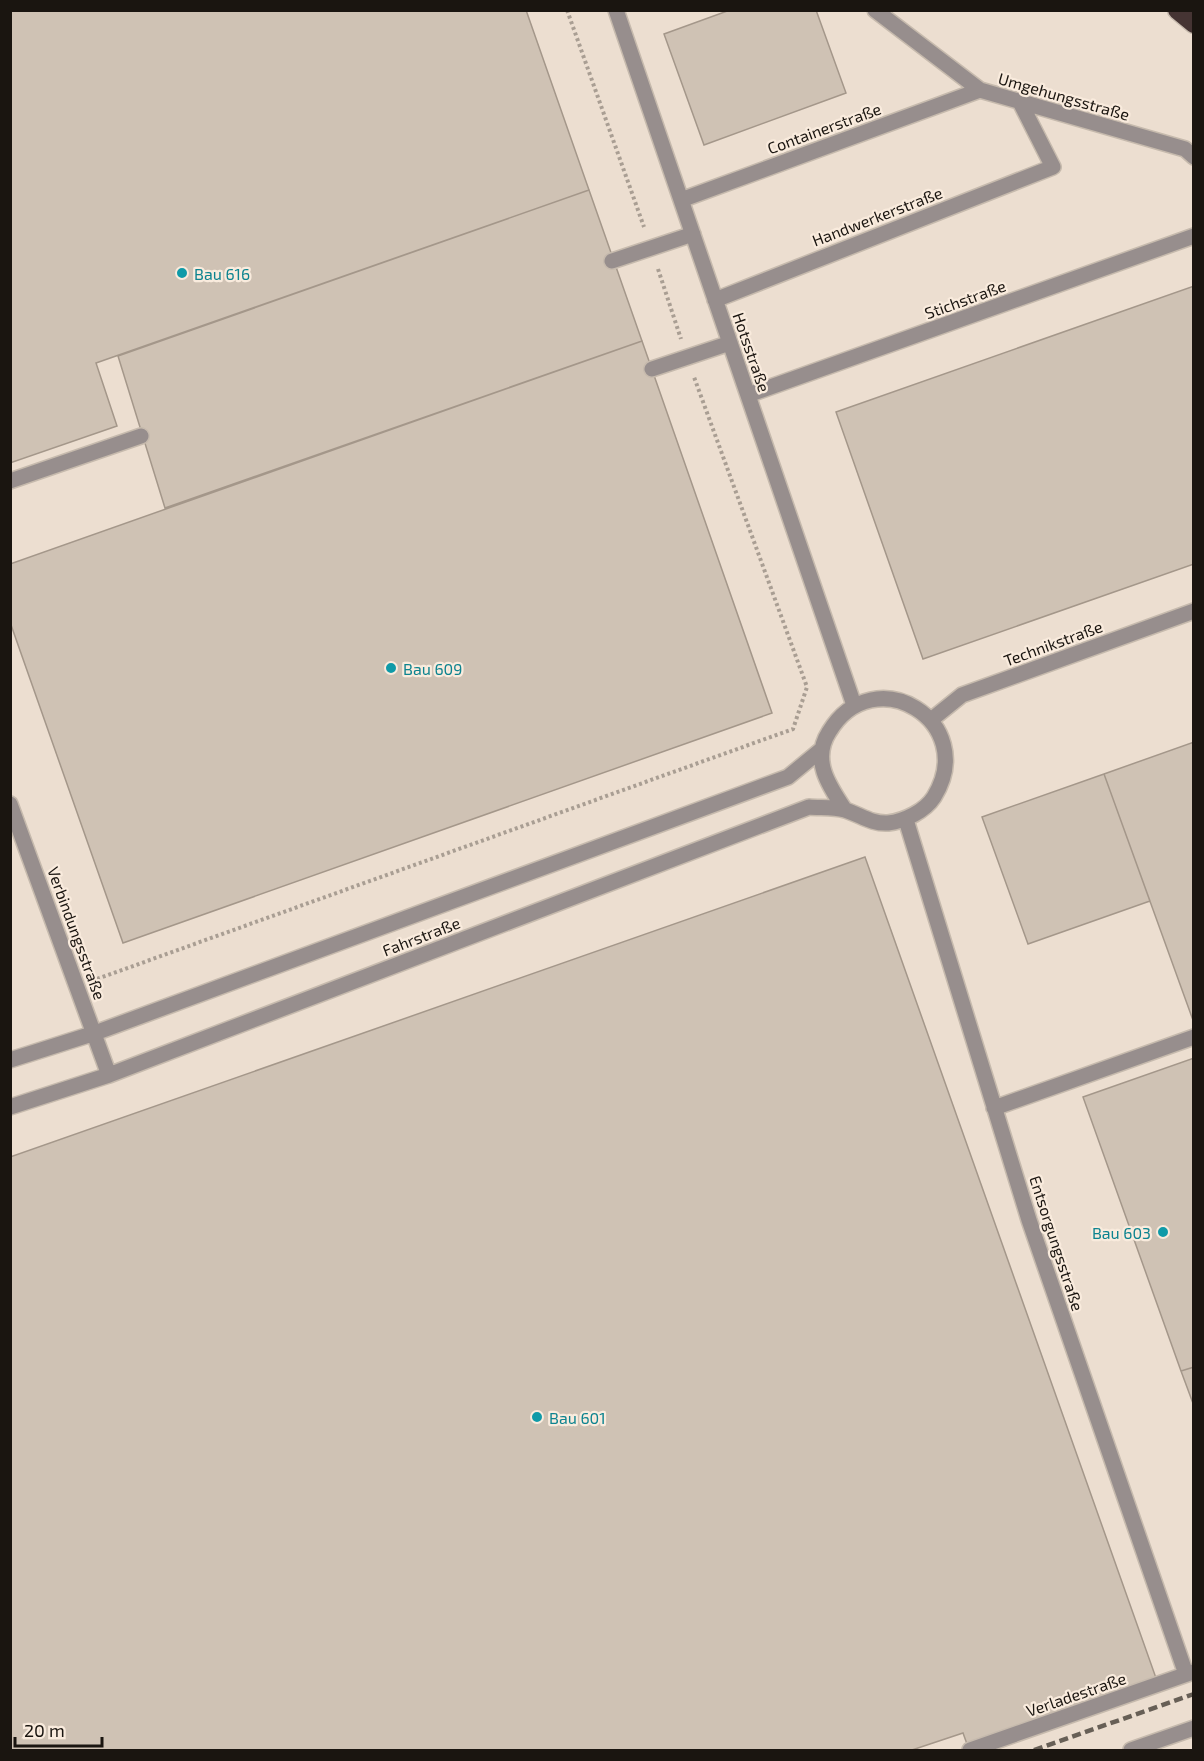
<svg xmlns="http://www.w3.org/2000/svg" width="1204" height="1761" viewBox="0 0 1204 1761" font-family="'Exo 2',sans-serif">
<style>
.building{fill:#cfc2b4;stroke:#a4978a;stroke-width:1.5}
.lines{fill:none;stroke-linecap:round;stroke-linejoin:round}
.service-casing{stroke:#c6baad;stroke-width:18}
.tertiary-casing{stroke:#c6baad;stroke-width:18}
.motorway-casing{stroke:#c6baad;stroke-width:21}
.path{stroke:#a99e93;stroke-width:4;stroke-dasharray:3 3;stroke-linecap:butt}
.service{stroke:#978e8d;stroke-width:15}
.tertiary{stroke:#978e8d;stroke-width:15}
.motorway{stroke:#453433;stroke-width:18}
.rail{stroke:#675f56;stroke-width:4.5;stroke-dasharray:9 4.5;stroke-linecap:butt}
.culture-dot{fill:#0f9aa8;stroke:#f9ebdd;stroke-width:2}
.labels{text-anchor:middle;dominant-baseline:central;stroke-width:4.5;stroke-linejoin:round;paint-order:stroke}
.street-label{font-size:16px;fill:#1a1510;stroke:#f9ebdd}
.culture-label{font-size:16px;fill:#0d838f;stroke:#f9ebdd;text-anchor:start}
</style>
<rect width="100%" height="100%" fill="#ecded0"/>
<!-- building -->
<path class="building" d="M10,10H526L589,190L96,363L117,426L10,463Z
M730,10H816L846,93L704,145L664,34Z
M589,190L642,341L165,508L118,356Z
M1194,286V564L923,659L836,412Z
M642,341L772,713L123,943L10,622V564Z
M1194,742V1023L1104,774Z
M1104,774L1150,901L1028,944L982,817Z
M865,857L1156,1678L967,1744L963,1733L912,1750H10V1157Z
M1194,1058V1367L1181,1371L1083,1097Z
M1194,1367V1406L1181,1371Z"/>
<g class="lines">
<!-- service casing -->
<g class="service-casing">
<path id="service" d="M616,10L854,705
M875,10L980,90L1185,149L1194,157
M681,200L980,90
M612,261L693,234
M715,300L1053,167L1021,104
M652,369L730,343
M748,395L1194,236
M10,481L141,436
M931,720L962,695L1194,611
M10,804L109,1075
M906,820L1029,1220L1186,1674
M10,1060L95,1033L788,777L822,749
M10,1107L109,1075L809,807C820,808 834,807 845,810C861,815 871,824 888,823C905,821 925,811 934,797C980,722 874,657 829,732C811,760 829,786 845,810
M994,1108L1194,1037
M970,1750L1193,1672"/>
</g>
<!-- tertiary casing -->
<g class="tertiary-casing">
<path id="tertiary" d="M1131,1750L1194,1728"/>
</g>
<!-- motorway casing -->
<g class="motorway-casing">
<path id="motorway" d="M1177,10L1194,24"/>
</g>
<!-- path -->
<path class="path" d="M567,10L644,227
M658,269L681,339
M97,979L793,729L807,687L694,377"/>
<!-- service -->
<use href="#service" class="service"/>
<!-- tertiary -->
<use href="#tertiary" class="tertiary"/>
<!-- motorway -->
<use href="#motorway" class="motorway"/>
<!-- rail -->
<path class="rail" d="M1034,1750L1194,1694"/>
</g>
<!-- markers -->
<g class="culture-dot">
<circle cx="182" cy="273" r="6"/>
<circle cx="391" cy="668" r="6"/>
<circle cx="1163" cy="1232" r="6"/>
<circle cx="537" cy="1417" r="6"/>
</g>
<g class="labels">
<!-- street labels -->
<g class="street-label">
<text transform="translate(1064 96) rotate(16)">Umgehungsstraße</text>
<text transform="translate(824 128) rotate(-20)">Containerstraße</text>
<text transform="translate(877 216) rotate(-21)">Handwerkerstraße</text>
<text transform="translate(965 299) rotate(-20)">Stichstraße</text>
<text transform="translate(752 352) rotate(71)">Hotsstraße</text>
<text transform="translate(1053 643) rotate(-20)">Technikstraße</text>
<text transform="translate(77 933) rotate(70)">Verbindungsstraße</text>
<text transform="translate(421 936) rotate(-21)">Fahrstraße</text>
<text transform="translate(1057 1243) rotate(72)">Entsorgungsstraße</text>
<text transform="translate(1076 1694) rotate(-19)">Verladestraße</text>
</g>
<!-- culture labels -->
<g class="culture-label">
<text x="194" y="273">Bau 616</text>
<text x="403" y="668">Bau 609</text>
<text x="1151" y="1232" text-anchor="end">Bau 603</text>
<text x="549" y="1417">Bau 601</text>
</g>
</g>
<!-- border -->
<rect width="1204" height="1761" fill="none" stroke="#1a1510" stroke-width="24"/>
<!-- scale -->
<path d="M15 1737v9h87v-9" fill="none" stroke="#1a1510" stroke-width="3"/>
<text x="24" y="1737" font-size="18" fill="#1a1510" stroke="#f9ebdd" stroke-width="4.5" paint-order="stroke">20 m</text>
</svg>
